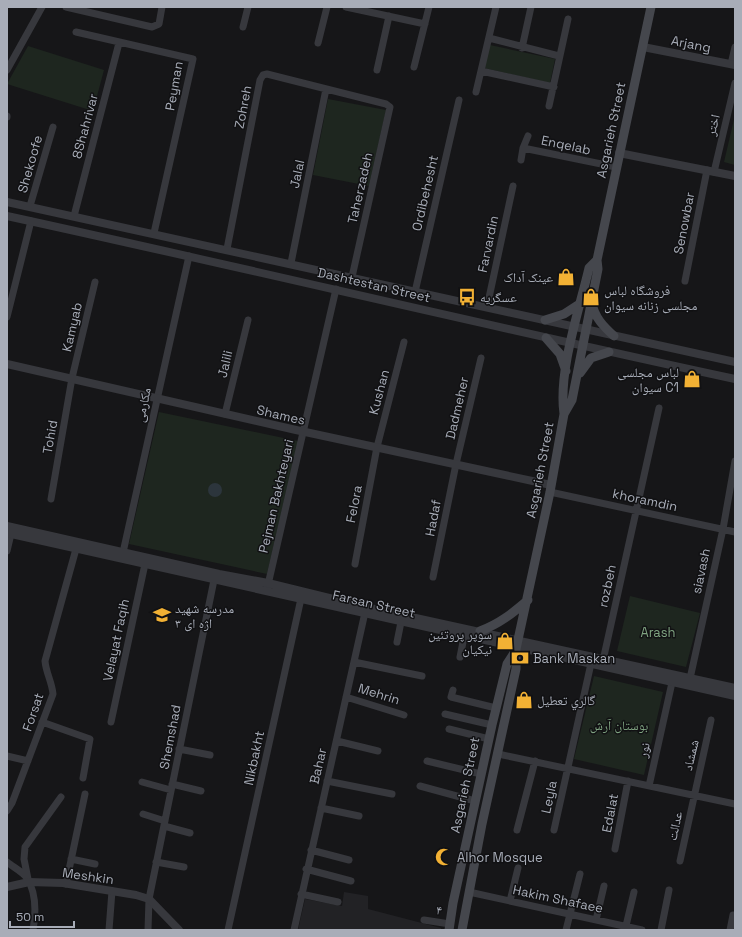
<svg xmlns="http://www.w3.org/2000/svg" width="742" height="937" viewBox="0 0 742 937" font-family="'Space Grotesk','Noto Naskh Arabic',sans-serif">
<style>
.built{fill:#222225}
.green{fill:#1e261f}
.water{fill:#2c353c}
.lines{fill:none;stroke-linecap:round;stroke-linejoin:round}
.minor{stroke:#37383d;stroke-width:7}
.tertiary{stroke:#37383d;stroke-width:8}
.secondary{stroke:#45474d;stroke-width:9}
.labels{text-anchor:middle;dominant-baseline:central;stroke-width:3;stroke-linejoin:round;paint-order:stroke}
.street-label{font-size:13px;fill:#a8adb8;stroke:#111113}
.poi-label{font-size:13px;fill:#a8adb8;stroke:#111113;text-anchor:start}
.park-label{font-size:13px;fill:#7fa381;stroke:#111113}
</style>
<rect width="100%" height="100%" fill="#161618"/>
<!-- built -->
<path class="built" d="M344,892L368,896V909L441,928V930H298L305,899L342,906Z"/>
<!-- green -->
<path class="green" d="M490,45L555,59L550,83L484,68Z
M28,46L104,70L93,111L7,84Z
M328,99L386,110L369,186L313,175Z
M735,115V165L724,162Z
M159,412L298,441L267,574L129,544Z
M630,596L700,613L686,667L617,651Z
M594,676L663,692L644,775L574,759Z"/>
<!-- water -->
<path class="water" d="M208 490a7 7 0 1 1 14 0a7 7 0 1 1-14 0Z"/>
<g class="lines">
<!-- minor -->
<path class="minor" d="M66,7L152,27L159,24L162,7
M346,7L425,24
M243,27L248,7
M76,32L193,59L154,233
M489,38L559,56
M318,43L327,7
M522,48L531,7
M731,64L735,47
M414,67L429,7
M7,70L42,7
M377,70L389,16
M481,71L554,87
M476,92L496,7
M549,106L568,19
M7,117V116
M528,136L523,148L616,167
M521,160L523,148
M714,172L735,83
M30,206L53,127
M74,216L119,43
M227,249L260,80L263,75L267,74L386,104L390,107L352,277
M291,263L326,89
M685,281L707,170
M415,292L459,100
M487,307L513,186
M7,317L31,221
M225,414L248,320
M550,492L735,532
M51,499L72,378L95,282
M7,551L11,534
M122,557L189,256
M355,564L377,447L404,342
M433,577L456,464L481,358
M267,589L336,289
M397,642L402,617
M460,657L464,637
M354,662L422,676
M602,665L659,408
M689,683L723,529L735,461
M453,690L451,697L496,708
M346,697L404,715
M445,714L492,725
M42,722L90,739L83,778
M111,722L145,564
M449,729L489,739
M337,741L378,751
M179,749L210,755
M498,754L735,804
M7,756L28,761
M427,761L481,774
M327,781L392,794
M142,782L171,790
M172,784L201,791
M420,786L475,801
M649,786L673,678
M321,808L359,816
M7,811L12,803L53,694C52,682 46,673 45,661L76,549
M143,814L165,821
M164,826L190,833
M517,830L535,761
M554,830L592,659
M615,849L628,781
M311,850L349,860
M71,859L95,864
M680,861L711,720
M7,862C13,867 23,872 27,878C37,894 36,913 33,930
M156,862L184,867
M306,869L351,881
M28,879L24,859L25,847L61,797
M66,884L85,794
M469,892L642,930
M301,894L338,902
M510,901L518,868
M424,920L450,924
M596,920L604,886
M109,930L112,891
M148,930L149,899L214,580
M228,930L302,594
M294,930L366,608
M566,930L580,874
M625,930L634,892
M661,930L669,890
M730,930L733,915"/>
<!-- tertiary -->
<path class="tertiary" d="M643,47L735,65
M619,153L735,176
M7,202L735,362
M7,216C250,269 492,327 735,379
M7,364L296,430L551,485
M7,526L219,574L268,583L370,608L735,688
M7,533L735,696
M7,887L29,882L63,883L136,895L149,899L179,930"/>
<!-- secondary -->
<path class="secondary" d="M592,303C594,317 604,327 614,336
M545,320L564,314L581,303
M546,338L560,354L566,371
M580,373L591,358L609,352
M564,414C558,371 579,311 589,268L597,260
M480,631C499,624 513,613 528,600
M449,930L453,903L492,725L507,664L516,650
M462,930L482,824L516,669V649L550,492L564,414L572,400L598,269L597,260L651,7"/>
</g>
<!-- icons -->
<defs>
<g id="shop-bare" transform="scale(1.38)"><path d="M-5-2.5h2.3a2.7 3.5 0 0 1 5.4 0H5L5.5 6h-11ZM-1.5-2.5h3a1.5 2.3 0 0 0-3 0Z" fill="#f2b134" stroke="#111113" stroke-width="2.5" paint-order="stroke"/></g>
<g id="bus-bare" transform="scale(1.38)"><path d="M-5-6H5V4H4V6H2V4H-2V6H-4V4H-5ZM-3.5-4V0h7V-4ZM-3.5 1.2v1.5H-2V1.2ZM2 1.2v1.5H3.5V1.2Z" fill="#f2b134" stroke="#111113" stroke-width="2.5" paint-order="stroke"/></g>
<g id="school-bare" transform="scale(1.38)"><path d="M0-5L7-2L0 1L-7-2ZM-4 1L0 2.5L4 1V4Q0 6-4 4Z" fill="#f2b134" stroke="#111113" stroke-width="2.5" paint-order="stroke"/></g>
<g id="bank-bare" transform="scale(1.38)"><path d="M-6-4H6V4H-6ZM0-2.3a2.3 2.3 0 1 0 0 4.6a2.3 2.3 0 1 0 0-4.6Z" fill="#f2b134" stroke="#111113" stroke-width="2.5" paint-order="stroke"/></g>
<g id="mosque-bare" transform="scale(1.38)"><path d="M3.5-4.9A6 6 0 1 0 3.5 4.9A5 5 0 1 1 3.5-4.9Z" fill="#f2b134" stroke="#111113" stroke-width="2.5" paint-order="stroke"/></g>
</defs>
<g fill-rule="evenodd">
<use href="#shop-bare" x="566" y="277"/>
<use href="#bus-bare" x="467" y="297"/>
<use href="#shop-bare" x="591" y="297"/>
<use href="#shop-bare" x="692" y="379"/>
<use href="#school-bare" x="162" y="615"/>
<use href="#shop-bare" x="505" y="641"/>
<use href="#bank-bare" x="520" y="658"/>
<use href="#shop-bare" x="524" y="700"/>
<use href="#mosque-bare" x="444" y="857"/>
</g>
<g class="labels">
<!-- street labels -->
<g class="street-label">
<text transform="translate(691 44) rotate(11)">Arjang</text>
<text transform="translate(174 86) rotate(-80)">Peyman</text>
<text transform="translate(243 107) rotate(-79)">Zohreh</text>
<text transform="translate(713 125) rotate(-76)">اختر</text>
<text transform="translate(85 126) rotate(-75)">8Shahrivar</text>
<text transform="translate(611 130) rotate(-78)">Asgarieh Street</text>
<text transform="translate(566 145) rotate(12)">Enqelab</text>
<text transform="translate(30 164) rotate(-74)">Shekoofe</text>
<text transform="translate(297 174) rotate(-78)">Jalal</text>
<text transform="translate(360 188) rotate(-77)">Taherzadeh</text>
<text transform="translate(425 193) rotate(-77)">Ordibehesht</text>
<text transform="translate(684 223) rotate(-79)">Senowbar</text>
<text transform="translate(488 244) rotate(-78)">Farvardin</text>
<text transform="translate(374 285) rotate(13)">Dashtestan Street</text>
<text transform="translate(72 327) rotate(-77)">Kamyab</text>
<text transform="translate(225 364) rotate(-77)">Jalili</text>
<text transform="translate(379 392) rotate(-75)">Kushan</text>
<text transform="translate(143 405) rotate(-78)">مکارمی</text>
<text transform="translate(457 408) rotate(-77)">Dadmeher</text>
<text transform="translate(281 415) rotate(13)">Shames</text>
<text transform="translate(50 437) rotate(-80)">Tohid</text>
<text transform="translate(540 470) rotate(-79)">Asgarieh Street</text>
<text transform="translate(276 496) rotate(-77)">Pejman Bakhteyari</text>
<text transform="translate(645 500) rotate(12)">khoramdin</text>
<text transform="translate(354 504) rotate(-79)">Felora</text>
<text transform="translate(433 518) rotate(-79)">Hadaf</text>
<text transform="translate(701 571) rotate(-78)">siavash</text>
<text transform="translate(607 586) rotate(-78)">rozbeh</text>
<text transform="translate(374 604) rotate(13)">Farsan Street</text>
<text transform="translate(116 640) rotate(-78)">Velayat Faqih</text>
<text transform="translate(379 694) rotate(17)">Mehrin</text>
<text transform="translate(33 712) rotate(-71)">Forsat</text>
<text transform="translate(170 737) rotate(-79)">Shemshad</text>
<text transform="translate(644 750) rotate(-77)">نور</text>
<text transform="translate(691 755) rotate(-77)">شمشاد</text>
<text transform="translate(254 758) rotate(-78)">Nikbakht</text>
<text transform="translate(318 766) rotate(-77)">Bahar</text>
<text transform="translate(465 785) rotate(-78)">Asgarieh Street</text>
<text transform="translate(549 797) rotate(-78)">Leyla</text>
<text transform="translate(610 813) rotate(-79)">Edalat</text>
<text transform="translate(675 826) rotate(-78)">عدالت</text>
<text transform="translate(88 876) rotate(8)">Meshkin</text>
<text transform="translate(558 899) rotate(12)">Hakim Shafaee</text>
<text transform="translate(439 910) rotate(9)">۴</text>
</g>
<!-- poi labels -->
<g class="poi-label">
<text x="553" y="277" text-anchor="end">عینک آداک</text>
<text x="604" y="290">فروشگاه لباس<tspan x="604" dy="15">مجلسی زنانه سیوان</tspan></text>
<text x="480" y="297">عسگریه</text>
<text x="679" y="372" text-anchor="end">لباس مجلسی<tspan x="679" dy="15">سیوان C1</tspan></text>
<text x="175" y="608">مدرسه شهید<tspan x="175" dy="15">اژه ای ۳</tspan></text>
<text x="492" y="634" text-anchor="end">سوپر پروتئین<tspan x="492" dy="15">نیکیان</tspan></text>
<text x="533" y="658">Bank Maskan</text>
<text x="537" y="700">گالري تعطيل</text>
<text x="457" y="857">Alhor Mosque</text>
</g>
<!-- park labels -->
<g class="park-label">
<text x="658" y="632">Arash</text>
<text x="619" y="725">بوستان آرش</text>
</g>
</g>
<!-- border -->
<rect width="742" height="937" fill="none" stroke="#a8adb8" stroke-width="16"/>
<!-- scale -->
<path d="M10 921v6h64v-6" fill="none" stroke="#a8adb8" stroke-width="2"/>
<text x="16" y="921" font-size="12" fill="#a8adb8" stroke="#111113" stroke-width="3" paint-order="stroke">50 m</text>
</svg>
